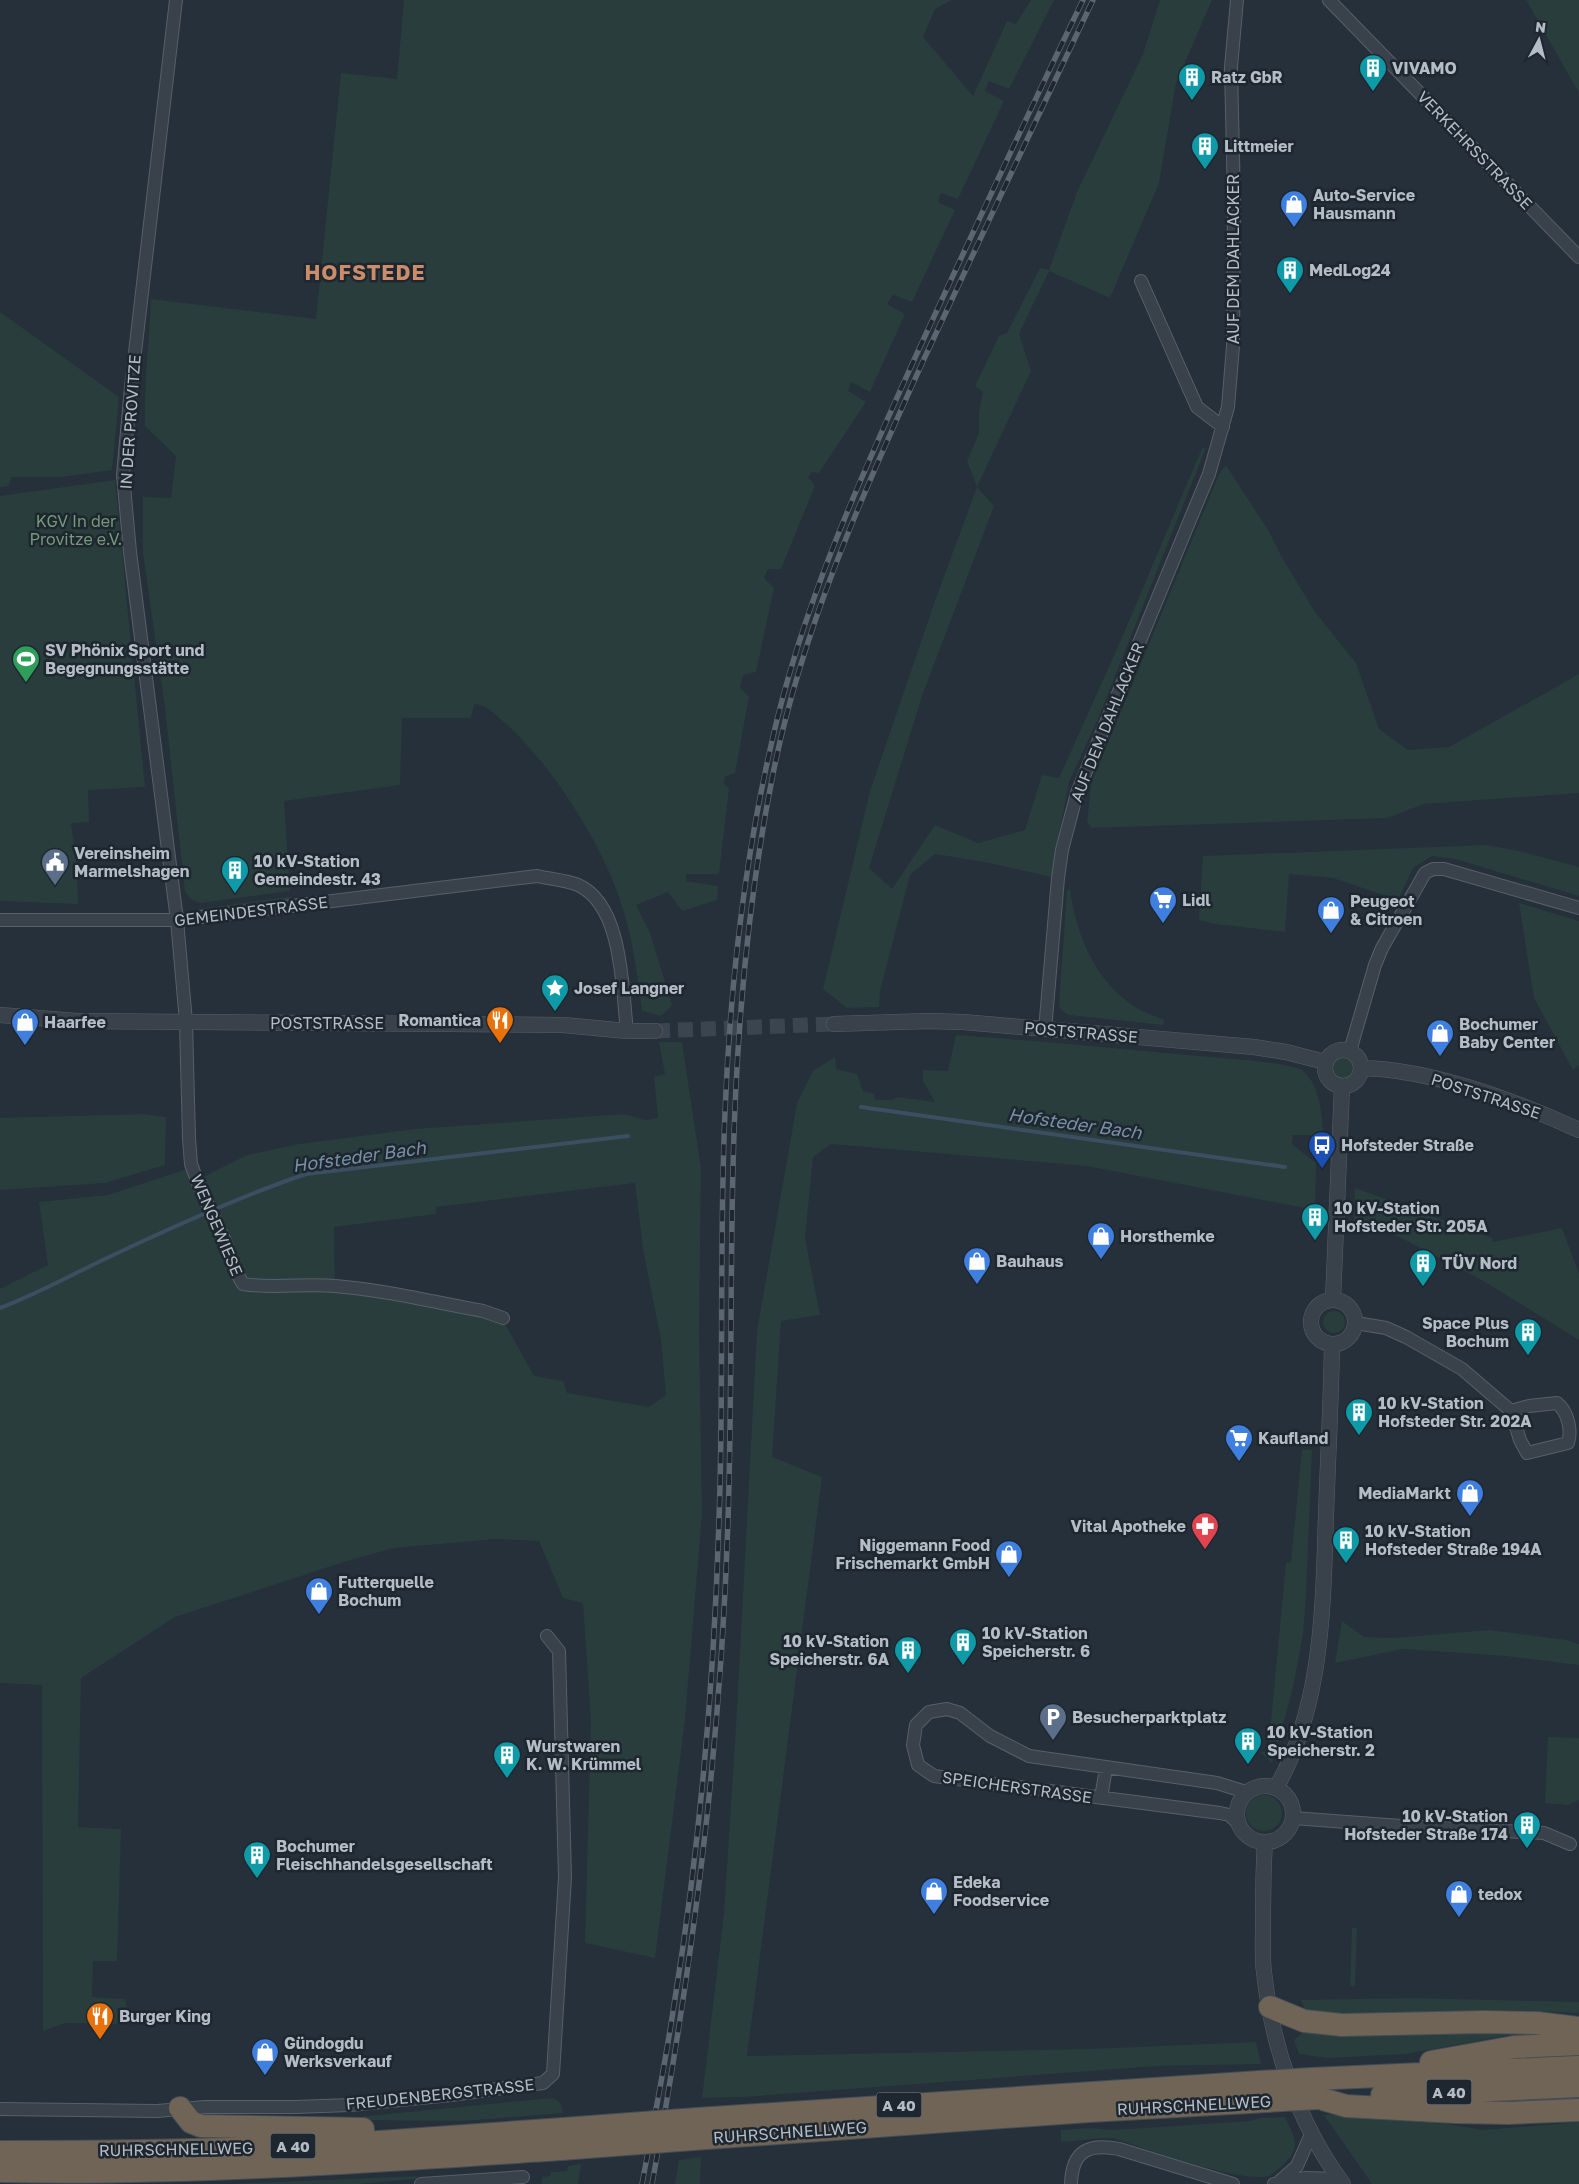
<svg xmlns="http://www.w3.org/2000/svg" width="1579" height="2184" viewBox="0 0 1579 2184" font-family="'Golos Text',sans-serif">
<style>
.green{fill:#283d3c;fill-rule:evenodd}
.lines{fill:none;stroke-linecap:round;stroke-linejoin:round}
.stream{stroke:#3c4f62;stroke-width:4}
.tertiary-tunnel{stroke:#3a454f;stroke-width:15;stroke-dasharray:15 8;stroke-linecap:butt}
.minor-casing{stroke:#576068;stroke-width:14}
.tertiary-casing{stroke:#576068;stroke-width:16}
.motorway-casing{stroke:#444d55;stroke-width:24}
.minor{stroke:#39424b;stroke-width:12}
.tertiary{stroke:#39424b;stroke-width:15}
.motorway{stroke:#706457;stroke-width:22}
.rail-casing{stroke:#5b6671;stroke-width:5.5}
.rail{stroke:#1e272f;stroke-width:4;stroke-dasharray:11;stroke-linecap:butt}
.motorway-bridge-casing{stroke:#444d55;stroke-width:24;stroke-linecap:butt}
.motorway-bridge{stroke:#706457;stroke-width:22}
.labels{text-anchor:middle;dominant-baseline:central;stroke-width:5;stroke-linejoin:round;paint-order:stroke}
.shield{fill:#1e272f;stroke:#879099;stroke-width:1}
.shield-label{font-size:15px;font-weight:bold;fill:#b4bdc6}
.poi-label{font-size:16px;font-weight:bold;fill:#b4bdc6;stroke:#1e272f;text-anchor:start}
.street-label{font-size:16px;fill:#b4bdc6;stroke:#1e272f}
.park-label{font-size:16px;fill:#759a7a;stroke:#1e272f}
.water-label{font-size:18px;font-style:italic;fill:#7890a7;stroke:#1e272f}
.district-label{font-size:21px;font-weight:bold;letter-spacing:1px;fill:#ca8c6b;stroke:#1e272f}
</style>
<rect width="100%" height="100%" fill="#25303a"/>
<!-- green -->
<path class="green" d="M404,0H952L935,9L923,37L973,96L1007,21L1016,24L1031,0H1054L1009,89L989,81L985,91L1004,101L958,199L941,193L938,202L955,210L912,302L893,295L887,304L905,314L870,392L851,382L848,391L866,402L819,473L812,472L808,477L815,486L781,569H768L764,578L774,588L756,672L743,675L740,687L749,697L735,773L725,777L724,783L729,789L719,874H686V881L718,886L717,900L682,911L668,892L636,905L650,933L672,1005L661,1016L642,1011C637,974 633,938 621,903C602,843 551,764 505,723C494,714 488,705 474,704L471,718H402L400,785L284,801L290,891L201,903L192,900L185,892L165,708L143,553V497L171,498L176,456L145,426C144,384 149,342 151,299L316,319L341,73L397,79Z
M1160,0H1212L1176,83L1159,183L1110,298L1049,271L1019,334L1031,371L977,487L994,506L922,696L869,868L892,889L935,825L978,843L1025,830L1042,775L1059,778L1120,642L1203,446L1205,450L1098,719L1069,782L1051,877L990,863L935,854L910,875L880,991L879,1007L847,1008L823,989L870,791L936,598L977,487L967,461L979,433V412L983,392L975,386L999,336L1007,333L1040,268L1049,270L1077,192L1143,54Z
M1526,0H1579V93Z
M0,312L119,397L112,470L61,477H12L8,486L0,487Z
M1226,465L1268,530L1280,554L1315,612L1356,663L1379,729L1408,750L1449,747L1579,674V793L1424,804L1387,818L1091,828L1087,822L1091,784L1220,472Z
M115,480L145,787L88,790L89,822L71,823L77,870L78,904L0,901V496Z
M1486,845L1519,851L1579,867V896L1455,859L1432,856L1413,868L1398,900L1333,878L1289,874L1285,932L1215,924L1199,920L1203,856Z
M1067,890H1070C1077,936 1094,978 1132,1005C1141,1012 1154,1015 1164,1020L1163,1025L1069,1015L1061,1010L1059,1005Z
M287,897H291V899L199,912L198,909Z
M1519,903L1579,921V1065L1573,1070L1534,998Z
M956,1035C1041,1041 1125,1049 1210,1057C1226,1058 1293,1063 1303,1071C1321,1086 1321,1114 1324,1135H1293L1292,1144L1316,1163L1315,1210L1087,1166L831,1144L813,1157L805,1238L820,1315L781,1321L772,1457L822,1477L747,2056L1089,2049L1256,2042L1261,2064L1157,2066L743,2097L702,2098L724,1913L736,1727L757,1331L797,1103L813,1071L835,1057L836,1069L857,1074L863,1091L874,1094L875,1100H892L898,1097L935,1102L923,1081V1070L948,1071Z
M659,1042H682L701,1168L699,1330L702,1514L685,1720L655,1958L585,1943L591,1722L583,1603L563,1598L539,1541L496,1539L394,1548L347,1561L175,1617L81,1678L78,1827L121,1829L117,1961H93L92,1997L125,1999L131,2024L65,2023L43,2031L42,1685L0,1683V1289L48,1265L39,1202L108,1195L187,1169L191,1183L247,1155L299,1144L415,1129L624,1114L645,1120L658,1118L654,1077L665,1074ZM635,1183L643,1249L661,1340L666,1395L649,1407L567,1393L563,1381L534,1376L504,1322L379,1296L335,1290L334,1227L436,1214V1207Z
M1330 1070a12 12 0 1 1 24 0a12 12 0 1 1-24 0Z
M144,1114L166,1117L165,1165L105,1183L0,1190V1118Z
M1355,1188L1492,1238L1493,1242L1562,1228L1579,1274V1340L1480,1279L1380,1227H1354Z
M1323 1322a11 11 0 1 1 22 0a11 11 0 1 1-22 0Z
M1302,1449L1312,1450L1306,1596L1303,1634L1293,1688L1272,1763L1260,1752H1268L1286,1563L1291,1562Z
M1342,1621L1364,1637L1392,1638L1489,1630L1567,1640L1579,1644V1665L1506,1656L1403,1649L1335,1663Z
M1548,1737L1579,1738V1800L1568,1805L1545,1803Z
M1246 1813a18 18 0 1 1 36 0a18 18 0 1 1-36 0Z
M1352,1928H1357L1355,1986H1350Z
M1411,1998L1579,2002V2013L1513,2010L1319,2016L1306,2012L1301,2000Z
M1530,2031L1406,2054L1328,2058L1299,2054L1294,2040L1302,2033Z
M551,2098C560,2100 562,2104 563,2113L463,2121L348,2120V2118Z
M1375,2113L1484,2130L1579,2122V2184H1372L1324,2115Z
M1285,2117C1294,2136 1302,2147 1284,2164C1279,2168 1274,2174 1269,2176C1243,2184 1143,2148 1113,2138H1103L1065,2142L1061,2141V2130L1091,2128L1113,2130L1250,2121L1260,2118Z
M701,2157L700,2184H675L679,2160Z
M581,2164L578,2184H542V2177L550,2176L551,2172L567,2171L568,2166Z
M418,2176L415,2179L358,2184H232Z"/>
<g class="lines">
<!-- stream -->
<path class="stream" d="M861,1107L1285,1167
M0,1308C37,1294 71,1275 107,1258C172,1227 238,1197 306,1174L628,1136"/>
<!-- tertiary-tunnel -->
<path class="tertiary-tunnel" d="M655,1031L834,1024"/>
<!-- minor casing -->
<g class="minor-casing">
<path id="minor" d="M176,0L131,387L123,475L130,552L177,920L186,1022L189,1139L191,1164L199,1186L225,1241L235,1270L243,1284C273,1289 305,1283 335,1286C385,1290 434,1302 483,1311L503,1318
M1329,0L1579,257
M1141,281L1197,407L1223,427
M0,920H177L537,876C550,879 566,880 578,885C623,905 622,989 627,1031
M1045,1030L1058,878L1062,850L1077,793L1209,474L1228,407L1233,346L1234,201L1231,67L1237,0
M1350,1051L1375,965L1382,948L1425,873L1433,869H1444L1579,908
M1356,1323L1386,1328L1406,1337L1462,1369L1511,1411L1520,1440L1527,1453L1568,1443C1572,1430 1568,1412 1557,1403L1529,1406L1511,1411
M1101,1798L1106,1768
M1293,1818L1401,1826L1544,1833L1570,1844
M1238,1823L1229,1815L1220,1813L934,1776L918,1765L913,1745L916,1725L929,1712L947,1709L960,1713L990,1736L1029,1756L1217,1783L1246,1792
M0,2109L157,2111L205,2107H296L350,2105L451,2095L543,2083L553,2074L565,1877L559,1651L547,1636
M1280,2181L1297,2166L1312,2132
M421,2184L523,2177
M1071,2184C1072,2151 1088,2143 1119,2149L1233,2184
M1274,2184L1305,2178L1339,2179"/>
</g>
<!-- tertiary casing -->
<g class="tertiary-casing">
<path id="tertiary" d="M0,1015L77,1021L563,1025L627,1031H655
M834,1024L928,1021L963,1022L1254,1047L1286,1052L1325,1062
M1325 1068a18 18 0 1 1 36 0a18 18 0 1 1-36 0Z
M1361,1068C1430,1069 1516,1101 1579,1130
M1333,1299L1342,1087
M1311 1322a22 22 0 1 1 44 0a22 22 0 1 1-44 0Z
M1237 1814a28 28 0 1 1 56 0a28 28 0 1 1-56 0Z
M1276,1788C1323,1706 1323,1606 1326,1515C1328,1458 1331,1402 1332,1345
M1265,1842C1263,1871 1263,1901 1263,1930C1263,1944 1262,1958 1264,1972C1272,2047 1298,2123 1343,2184"/>
</g>
<!-- motorway casing -->
<g class="motorway-casing">
<path id="motorway" d="M1270,2007L1304,2021L1342,2025L1484,2022L1537,2023L1579,2028
M1431,2062L1514,2047L1579,2044
M1311,2079L1579,2067
M1382,2095L1579,2086
M1319,2098L1346,2106L1455,2112L1509,2113L1579,2110
M180,2108L191,2122L201,2126L363,2129
M697,2119L1260,2082
M693,2139L1089,2111L1267,2101
M0,2152C117,2152 235,2151 351,2144C422,2139 492,2134 563,2129
M0,2171C187,2175 375,2161 561,2149"/>
</g>
<!-- minor -->
<use href="#minor" class="minor"/>
<!-- tertiary -->
<use href="#tertiary" class="tertiary"/>
<!-- motorway -->
<use href="#motorway" class="motorway"/>
<!-- rail casing -->
<g class="rail-casing">
<path id="rail" d="M642,2184C653,2125 665,2065 674,2005C700,1845 714,1683 719,1520C724,1384 719,1248 725,1112C730,988 744,862 772,741C803,603 861,477 919,349C973,232 1027,116 1083,0
M652,2184C693,1962 721,1746 728,1520C732,1403 730,1286 733,1168C736,1037 747,903 773,774C802,628 863,494 924,359C980,239 1036,120 1093,0"/>
</g>
<!-- rail -->
<use href="#rail" class="rail"/>
<!-- motorway-bridge casing -->
<g class="motorway-bridge-casing">
<path id="motorway-bridge" d="M1260,2082L1311,2079
M1267,2101L1319,2098
M563,2129L697,2119
M561,2149L693,2139"/>
</g>
<!-- motorway-bridge -->
<use href="#motorway-bridge" class="motorway-bridge"/>
</g>
<!-- icons -->
<defs>
<g id="building-pin" transform="scale(1.4375)"><path d="M0 17L-7.5 6A9.5 9.5 0 1 1 7.5 6Z" fill="#0f9aa8" stroke="#1e272f"/><path d="M-4-6H4V6H1V3H-1V6H-4ZM-2.5-4.3h1.7v1.8h-1.7ZM.8-4.3h1.7v1.8H.8ZM-2.5-1h1.7V.8h-1.7ZM.8-1h1.7V.8H.8Z" fill="#fff"/></g>
<g id="shop-pin" transform="scale(1.4375)"><path d="M0 17L-7.5 6A9.5 9.5 0 1 1 7.5 6Z" fill="#3f7fe0" stroke="#1e272f"/><path d="M-5-2.5h2.3a2.7 3.5 0 0 1 5.4 0H5L5.5 6h-11ZM-1.5-2.5h3a1.5 2.3 0 0 0-3 0Z" fill="#fff"/></g>
<g id="stadium-pin" transform="scale(1.4375)"><path d="M0 17L-7.5 6A9.5 9.5 0 1 1 7.5 6Z" fill="#2e9e5b" stroke="#1e272f"/><path d="M0-5a6.5 5 0 1 0 0 10a6.5 5 0 1 0 0-10ZM-3.5-1.8h7v3.6h-7Z" fill="#fff"/></g>
<g id="civic-pin" transform="scale(1.4375)"><path d="M0 17L-7.5 6A9.5 9.5 0 1 1 7.5 6Z" fill="#5c6f8a" stroke="#1e272f"/><path d="M-.6-6.5H3V-4.5H.6V-3L4-1V1h2V6H-6V1h2V-1L-.6-3ZM-1.2 2.5V6h2.4V2.5Z" fill="#fff"/></g>
<g id="supermarket-pin" transform="scale(1.4375)"><path d="M0 17L-7.5 6A9.5 9.5 0 1 1 7.5 6Z" fill="#3f7fe0" stroke="#1e272f"/><path d="M-6-5.5h2.5l.6 2H6L4.5 2H-2.5L-4.4-4H-6ZM-1.5 3.2a1.3 1.3 0 1 0 .1 0ZM3 3.2a1.3 1.3 0 1 0 .1 0Z" fill="#fff"/></g>
<g id="sight-pin" transform="scale(1.4375)"><path d="M0 17L-7.5 6A9.5 9.5 0 1 1 7.5 6Z" fill="#0f9aa8" stroke="#1e272f"/><path d="M0-6L1.8-2.2L6-1.7L2.9 1.2L3.7 5.4L0 3.3L-3.7 5.4L-2.9 1.2L-6-1.7L-1.8-2.2Z" fill="#fff"/></g>
<g id="restaurant-pin" transform="scale(1.4375)"><path d="M0 17L-7.5 6A9.5 9.5 0 1 1 7.5 6Z" fill="#e8710a" stroke="#1e272f"/><path d="M-5-6h1v4h1v-4h1v4h1v-4h1v5L-1.5 .5V6h-2V.5L-5-1ZM5-6V6H3V1.5H1.5Q1.5-4 5-6Z" fill="#fff"/></g>
<g id="bus-pin" transform="scale(1.4375)"><path d="M0 17L-7.5 6A9.5 9.5 0 1 1 7.5 6Z" fill="#1a4fb4" stroke="#1e272f"/><path d="M-5-6H5V4H4V6H2V4H-2V6H-4V4H-5ZM-3.5-4V0h7V-4ZM-3.5 1.2v1.5H-2V1.2ZM2 1.2v1.5H3.5V1.2Z" fill="#fff"/></g>
<g id="pharmacy-pin" transform="scale(1.4375)"><path d="M0 17L-7.5 6A9.5 9.5 0 1 1 7.5 6Z" fill="#e0444e" stroke="#1e272f"/><path d="M-2-6h4v4h4v4h-4v4h-4v-4h-4v-4h4Z" fill="#fff"/></g>
<g id="parking-pin" transform="scale(1.4375)"><path d="M0 17L-7.5 6A9.5 9.5 0 1 1 7.5 6Z" fill="#5c6f8a" stroke="#1e272f"/><path d="M-3.5-5.5H1a3.5 3.5 0 0 1 0 7H-1V5.5H-3.5ZM-1-3.4V-.6H.8a1.4 1.4 0 0 0 0-2.8Z" fill="#fff"/></g>
</defs>
<g fill-rule="evenodd">
<use href="#building-pin" x="1373" y="68"/>
<use href="#building-pin" x="1192" y="77"/>
<use href="#building-pin" x="1205" y="146"/>
<use href="#shop-pin" x="1294" y="204"/>
<use href="#building-pin" x="1290" y="270"/>
<use href="#stadium-pin" x="26" y="659"/>
<use href="#civic-pin" x="55" y="862"/>
<use href="#building-pin" x="235" y="870"/>
<use href="#supermarket-pin" x="1163" y="900"/>
<use href="#shop-pin" x="1331" y="910"/>
<use href="#sight-pin" x="555" y="988"/>
<use href="#restaurant-pin" x="500" y="1020"/>
<use href="#shop-pin" x="25" y="1022"/>
<use href="#shop-pin" x="1440" y="1033"/>
<use href="#bus-pin" x="1322" y="1145"/>
<use href="#building-pin" x="1315" y="1217"/>
<use href="#shop-pin" x="1101" y="1236"/>
<use href="#shop-pin" x="977" y="1261"/>
<use href="#building-pin" x="1423" y="1263"/>
<use href="#building-pin" x="1528" y="1332"/>
<use href="#building-pin" x="1359" y="1412"/>
<use href="#supermarket-pin" x="1239" y="1438"/>
<use href="#shop-pin" x="1470" y="1493"/>
<use href="#pharmacy-pin" x="1205" y="1526"/>
<use href="#building-pin" x="1346" y="1540"/>
<use href="#shop-pin" x="1009" y="1554"/>
<use href="#shop-pin" x="319" y="1591"/>
<use href="#building-pin" x="963" y="1642"/>
<use href="#building-pin" x="908" y="1650"/>
<use href="#parking-pin" x="1053" y="1717"/>
<use href="#building-pin" x="1248" y="1741"/>
<use href="#building-pin" x="507" y="1755"/>
<use href="#building-pin" x="1527" y="1825"/>
<use href="#building-pin" x="257" y="1855"/>
<use href="#shop-pin" x="934" y="1891"/>
<use href="#shop-pin" x="1459" y="1894"/>
<use href="#restaurant-pin" x="100" y="2016"/>
<use href="#shop-pin" x="265" y="2052"/>
</g>
<g class="labels">
<!-- shield labels -->
<g class="shield">
<rect x="1426.5" y="2079.5" width="45" height="25" rx="4"/>
<rect x="876.5" y="2092.5" width="45" height="25" rx="4"/>
<rect x="270.5" y="2133.5" width="45" height="25" rx="4"/>
</g>
<g class="shield-label">
<text x="1449" y="2092">A 40</text>
<text x="899" y="2105">A 40</text>
<text x="293" y="2146">A 40</text>
</g>
<!-- poi labels -->
<g class="poi-label">
<text x="1392" y="68">VIVAMO</text>
<text x="1211" y="77">Ratz GbR</text>
<text x="1224" y="146">Littmeier</text>
<text x="1313" y="195">Auto-Service<tspan x="1313" dy="18">Hausmann</tspan></text>
<text x="1309" y="270">MedLog24</text>
<text x="45" y="650">SV Phönix Sport und<tspan x="45" dy="18">Begegnungsstätte</tspan></text>
<text x="74" y="853">Vereinsheim<tspan x="74" dy="18">Marmelshagen</tspan></text>
<text x="254" y="861">10 kV-Station<tspan x="254" dy="18">Gemeindestr. 43</tspan></text>
<text x="1182" y="900">Lidl</text>
<text x="1350" y="901">Peugeot<tspan x="1350" dy="18">&amp; Citroen</tspan></text>
<text x="574" y="988">Josef Langner</text>
<text x="481" y="1020" text-anchor="end">Romantica</text>
<text x="44" y="1022">Haarfee</text>
<text x="1459" y="1024">Bochumer<tspan x="1459" dy="18">Baby Center</tspan></text>
<text x="1341" y="1145">Hofsteder Straße</text>
<text x="1334" y="1208">10 kV-Station<tspan x="1334" dy="18">Hofsteder Str. 205A</tspan></text>
<text x="1120" y="1236">Horsthemke</text>
<text x="996" y="1261">Bauhaus</text>
<text x="1442" y="1263">TÜV Nord</text>
<text x="1509" y="1323" text-anchor="end">Space Plus<tspan x="1509" dy="18">Bochum</tspan></text>
<text x="1378" y="1403">10 kV-Station<tspan x="1378" dy="18">Hofsteder Str. 202A</tspan></text>
<text x="1258" y="1438">Kaufland</text>
<text x="1451" y="1493" text-anchor="end">MediaMarkt</text>
<text x="1186" y="1526" text-anchor="end">Vital Apotheke</text>
<text x="1365" y="1531">10 kV-Station<tspan x="1365" dy="18">Hofsteder Straße 194A</tspan></text>
<text x="990" y="1545" text-anchor="end">Niggemann Food<tspan x="990" dy="18">Frischemarkt GmbH</tspan></text>
<text x="338" y="1582">Futterquelle<tspan x="338" dy="18">Bochum</tspan></text>
<text x="982" y="1633">10 kV-Station<tspan x="982" dy="18">Speicherstr. 6</tspan></text>
<text x="889" y="1641" text-anchor="end">10 kV-Station<tspan x="889" dy="18">Speicherstr. 6A</tspan></text>
<text x="1072" y="1717">Besucherparktplatz</text>
<text x="1267" y="1732">10 kV-Station<tspan x="1267" dy="18">Speicherstr. 2</tspan></text>
<text x="526" y="1746">Wurstwaren<tspan x="526" dy="18">K. W. Krümmel</tspan></text>
<text x="1508" y="1816" text-anchor="end">10 kV-Station<tspan x="1508" dy="18">Hofsteder Straße 174</tspan></text>
<text x="276" y="1846">Bochumer<tspan x="276" dy="18">Fleischhandelsgesellschaft</tspan></text>
<text x="953" y="1882">Edeka<tspan x="953" dy="18">Foodservice</tspan></text>
<text x="1478" y="1894">tedox</text>
<text x="119" y="2016">Burger King</text>
<text x="284" y="2043">Gündogdu<tspan x="284" dy="18">Werksverkauf</tspan></text>
</g>
<!-- street labels -->
<g class="street-label">
<text transform="translate(1475 150) rotate(46)">VERKEHRSSTRASSE</text>
<text transform="translate(1233 259) rotate(-90)">AUF DEM DAHLACKER</text>
<text transform="translate(130 422) rotate(-86)">IN DER PROVITZE</text>
<text transform="translate(1107 722) rotate(-68)">AUF DEM DAHLACKER</text>
<text transform="translate(251 911) rotate(-7)">GEMEINDESTRASSE</text>
<text x="327" y="1023">POSTSTRASSE</text>
<text transform="translate(1081 1032) rotate(5)">POSTSTRASSE</text>
<text transform="translate(1486 1096) rotate(18)">POSTSTRASSE</text>
<text transform="translate(217 1225) rotate(67)">WENGEWIESE</text>
<text transform="translate(1017 1787) rotate(8)">SPEICHERSTRASSE</text>
<text transform="translate(440 2094) rotate(-6)">FREUDENBERGSTRASSE</text>
<text transform="translate(1194 2105) rotate(-3)">RUHRSCHNELLWEG</text>
<text transform="translate(790 2132) rotate(-4)">RUHRSCHNELLWEG</text>
<text transform="translate(176 2149) rotate(-1)">RUHRSCHNELLWEG</text>
</g>
<!-- park labels -->
<g class="park-label">
<text x="76" y="521">KGV In der<tspan x="76" dy="18">Provitze e.V.</tspan></text>
</g>
<!-- water labels -->
<g class="water-label">
<text transform="translate(1075 1123) rotate(8)">Hofsteder Bach</text>
<text transform="translate(359 1156) rotate(-8)">Hofsteder Bach</text>
</g>
<!-- district labels -->
<g class="district-label">
<text x="365" y="272">HOFSTEDE</text>
</g>
</g>
<!-- north arrow -->
<g transform="translate(1539 40) rotate(7)" stroke="#1e272f" stroke-width="4" paint-order="stroke">
<path d="M0-4L9 19L0 12L-9 19Z" fill="#b4bdc6"/>
<text y="-8" font-size="14" font-weight="bold" text-anchor="middle" fill="#b4bdc6">N</text>
</g>
</svg>
